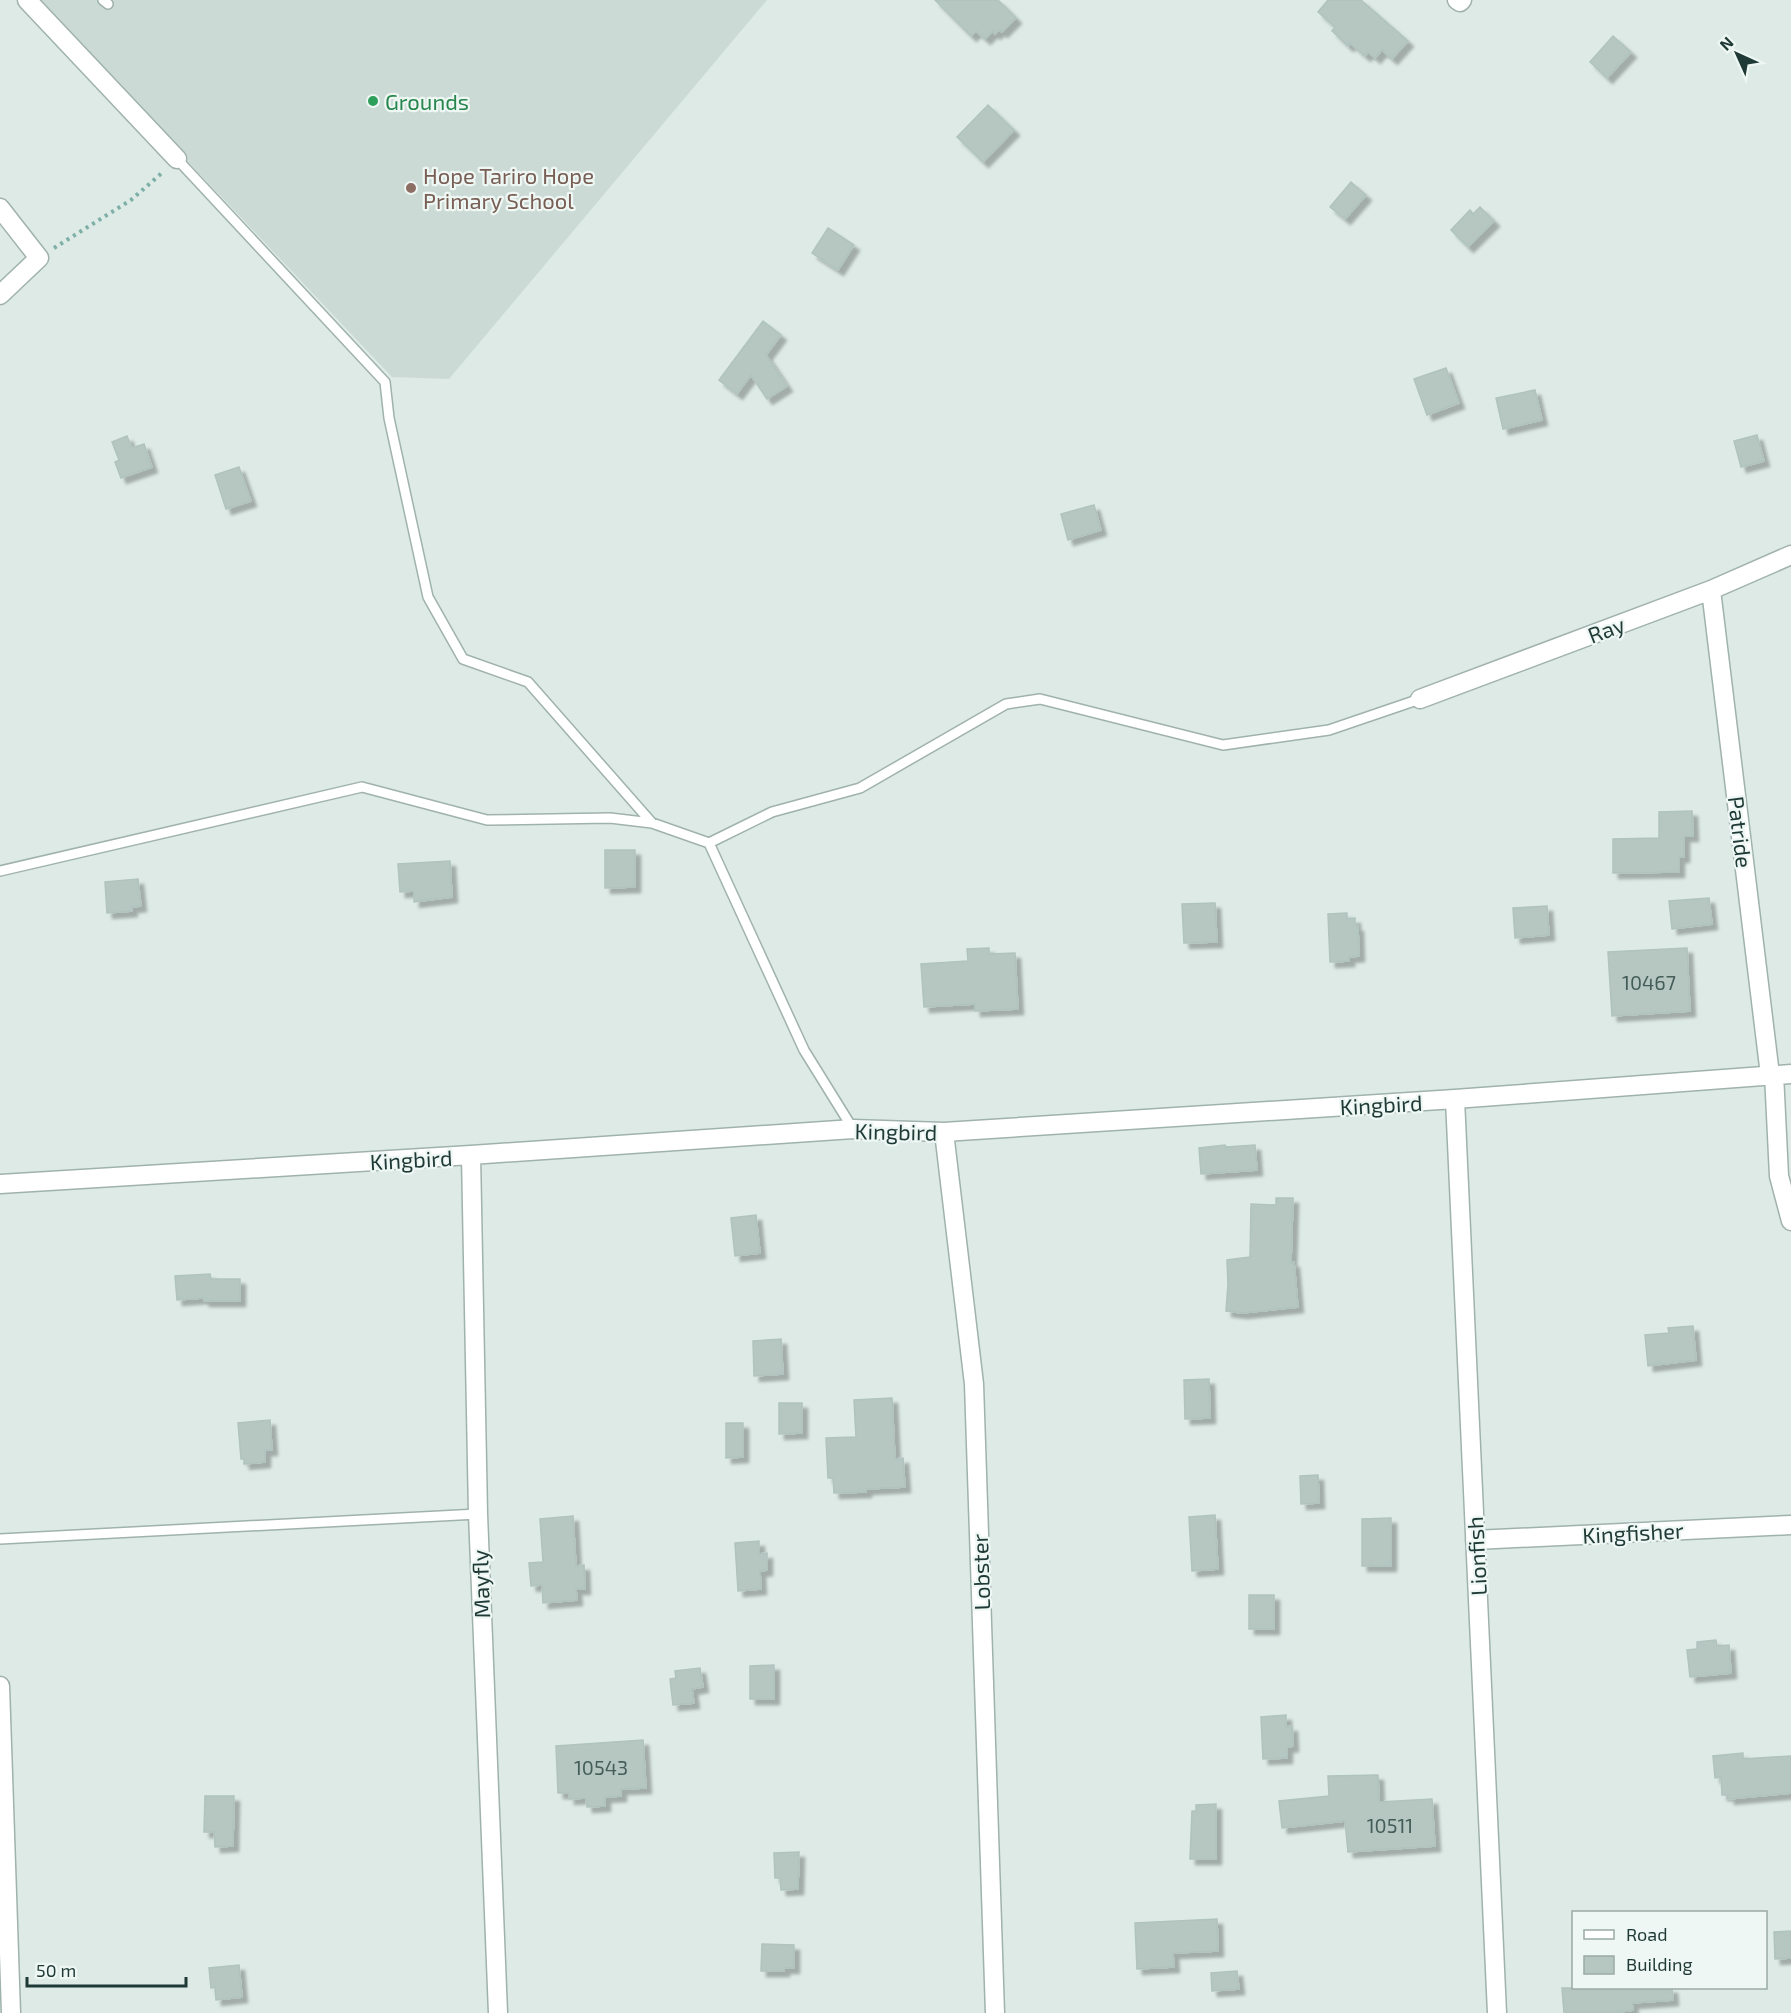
<svg xmlns="http://www.w3.org/2000/svg" width="1791" height="2013" viewBox="0 0 1791 2013" font-family="'Exo 2',sans-serif">
<style>
.built{fill:#ccdad5}
.building{fill:#b6c7c2;stroke:#b0c3be;stroke-width:1.5;filter:url(#shadow)}
.lines{fill:none;stroke-linecap:round;stroke-linejoin:round}
.lane-casing{stroke:#a0b2ae;stroke-width:12}
.street-casing{stroke:#a0b2ae;stroke-width:21}
.path{stroke:#7dafa6;stroke-width:4;stroke-dasharray:3 4.5;stroke-linecap:butt}
.lane{stroke:#fff;stroke-width:9}
.street{stroke:#fff;stroke-width:18}
.leisure-dot{fill:#2e9e5b;stroke:#eef7f3;stroke-width:2}
.education-dot{fill:#8d6e63;stroke:#eef7f3;stroke-width:2}
.labels{text-anchor:middle;dominant-baseline:central;stroke-width:4.5;stroke-linejoin:round;paint-order:stroke}
.number-label{font-size:20px;fill:#455d59}
.leisure-label{font-size:22px;fill:#27864d;stroke:#eef7f3;text-anchor:start}
.education-label{font-size:22px;fill:#785e54;stroke:#eef7f3;text-anchor:start}
.street-label{font-size:22px;fill:#1f3a36;stroke:#eef7f3}
</style>
<defs>
<filter id="shadow"><feDropShadow dx="5.5" dy="5.5" stdDeviation="1.5" flood-color="#0004"/></filter>
</defs>
<rect width="100%" height="100%" fill="#ddeae6"/>
<!-- built -->
<path class="built" d="M35,0H767L449,379L392,377Z"/>
<!-- building -->
<path class="building" d="M935,0H998L1016,18L1002,32L999,30L995,34L993,31L985,39L976,31L971,36Z
M1328,0H1361L1408,41L1392,59L1382,50L1375,58L1368,52L1365,56L1350,43L1348,46L1332,31L1335,27L1318,12Z
M1613,36L1631,52L1607,78L1590,62Z
M988,105L1014,130L983,162L957,137Z
M1351,182L1366,195L1345,219L1330,207Z
M1480,207L1494,221L1468,247L1451,230L1470,210L1473,214Z
M828,228L854,245L838,270L812,253Z
M763,321L781,335L766,355L787,386L767,399L751,375L737,394L719,380Z
M1446,368L1459,403L1427,415L1414,379Z
M1535,390L1542,420L1503,429L1496,398Z
M1757,435L1764,461L1741,467L1734,441Z
M127,436L132,448L144,444L152,467L121,478L115,462L119,460L112,442Z
M239,467L251,501L226,509L215,475Z
M1094,505L1101,530L1068,540L1061,514Z
M1692,811L1693,836H1684V857H1679V872L1613,873V839L1659,838V812Z
M605,850H635V887L605,888Z
M450,861L452,897L414,902V891L400,892L398,864Z
M138,879L141,906L131,907L132,911L107,913L105,882Z
M1709,898L1712,924L1672,929L1669,901Z
M1215,903L1217,942L1184,943L1182,904Z
M1547,906L1549,935L1515,938L1513,908Z
M1347,913V919L1355,918V926H1358L1359,956L1349,957V961L1330,962L1328,914Z
M989,948V954L1015,953L1018,1009L975,1011V1004L924,1007L921,964L968,961L967,949Z
M1687,948L1690,1011L1612,1016L1608,952Z
M1225,1145L1226,1147L1255,1145L1257,1170L1201,1174L1199,1148Z
M1276,1198H1293L1291,1263L1294,1262L1298,1307L1242,1313L1226,1311L1228,1284L1227,1260L1250,1257L1251,1204L1276,1205Z
M756,1215L760,1253L735,1256L731,1218Z
M210,1274L211,1279H240V1301H204L203,1298L177,1300L175,1276Z
M1693,1326L1696,1360L1648,1366L1645,1335L1669,1333L1668,1328Z
M781,1339L783,1374L754,1376L753,1341Z
M1209,1379L1210,1418L1185,1419L1184,1380Z
M892,1398L895,1459L903,1458L905,1487L866,1489V1492L834,1493L833,1478H828L826,1438L856,1437L854,1400Z
M779,1403H802V1433L779,1434Z
M270,1420L272,1450H265V1462L244,1464V1459H241L238,1423Z
M726,1423H743V1457L726,1458Z
M1318,1475L1319,1503L1301,1504L1300,1476Z
M1215,1515L1218,1569L1192,1571L1189,1517Z
M573,1516L576,1566L584,1565L585,1589H576L577,1600L543,1603L542,1585L531,1586L529,1563L543,1562L540,1519Z
M1391,1518V1566H1362V1519Z
M759,1541V1554L767,1553V1570L760,1571L761,1589L738,1591L735,1543Z
M1249,1595H1274V1629H1249Z
M1716,1640L1717,1646L1729,1645L1731,1673L1690,1677L1687,1650L1697,1649V1642Z
M774,1665V1699H750V1666Z
M700,1668L703,1687L692,1689L694,1703L673,1705L670,1679L676,1678L675,1671Z
M1286,1715V1727L1292,1726L1293,1746L1287,1747V1758L1263,1759L1261,1717Z
M643,1740L646,1788L621,1789V1796L605,1797V1806L587,1807L586,1798L569,1799V1793H558L556,1746Z
M1743,1753V1759L1791,1756V1793L1729,1799V1795H1722L1721,1777L1715,1778L1713,1756Z
M1378,1775L1379,1802L1432,1799L1435,1846L1348,1852L1345,1821L1282,1828L1279,1801L1329,1796L1328,1776Z
M205,1796H234L233,1846L215,1847L214,1832H204Z
M1216,1804V1859H1190L1192,1811H1196V1805Z
M799,1852L798,1889L781,1890L780,1878H775L774,1853Z
M1217,1919L1218,1951L1173,1953L1174,1967L1137,1969L1135,1923Z
M1791,1931V1958L1775,1959L1774,1932Z
M762,1944L794,1945V1968H784V1971H761Z
M239,1965L242,1997L216,2000L215,1987L211,1988L209,1968Z
M1237,1971L1239,1989L1212,1991L1211,1973Z
M1562,1988H1672L1673,2000L1632,2003L1633,2010L1614,2013H1564Z"/>
<g class="lines">
<!-- lane casing -->
<g class="lane-casing">
<path id="lane" d="M103,0L108,4
M177,159L385,382L389,418L428,597L463,659L528,682L652,823L709,843L804,1050L853,1129
M709,843L772,812L860,788L1006,704L1040,699L1223,745L1329,730L1420,699
M0,871L362,787L487,820L610,818L652,823
M0,1539L478,1514"/>
</g>
<!-- street casing -->
<g class="street-casing">
<path id="street" d="M27,0L177,159
M1457,0L1460,2L1462,0
M0,208L39,258L0,295
M1711,590L1770,1075
M1420,699L1711,590L1791,555
M1774,1074L1779,1176L1791,1221
M1455,1099L1497,2013
M944,1132L974,1384L995,2013
M471,1155L478,1514L498,2013
M0,1184L471,1155L853,1129L944,1132L1455,1099L1791,1074
M1475,1540L1791,1525
M0,1686L11,2013"/>
</g>
<!-- path -->
<path class="path" d="M54,248L131,200L163,172"/>
<!-- lane -->
<use href="#lane" class="lane"/>
<!-- street -->
<use href="#street" class="street"/>
</g>
<!-- markers -->
<circle class="leisure-dot" cx="373" cy="101" r="6"/>
<circle class="education-dot" cx="411" cy="188" r="6"/>
<g class="labels">
<!-- number labels -->
<g class="number-label">
<text x="1649" y="982">10467</text>
<text x="601" y="1767">10543</text>
<text x="1390" y="1825">10511</text>
</g>
<!-- leisure labels -->
<g class="leisure-label">
<text x="385" y="101">Grounds</text>
</g>
<!-- education labels -->
<g class="education-label">
<text x="423" y="175">Hope Tariro Hope<tspan x="423" dy="25">Primary School</tspan></text>
</g>
<!-- street labels -->
<g class="street-label">
<text transform="translate(1606 629) rotate(-21)">Ray</text>
<text transform="translate(1741 832) rotate(83)">Patride</text>
<text transform="translate(1381 1104) rotate(-3)">Kingbird</text>
<text transform="translate(896 1131) rotate(1)">Kingbird</text>
<text transform="translate(411 1159) rotate(-3)">Kingbird</text>
<text transform="translate(1633 1532) rotate(-3)">Kingfisher</text>
<text transform="translate(1476 1556) rotate(-93)">Lionfish</text>
<text transform="translate(980 1572) rotate(-92)">Lobster</text>
<text transform="translate(480 1584) rotate(-92)">Mayfly</text>
</g>
</g>
<!-- legend -->
<rect x="1572" y="1911" width="195" height="78" fill="#eef7f3" stroke="#9baba7" stroke-width="1.5"/>
<rect x="1584" y="1930" width="30" height="9" fill="#ffffff" stroke="#9baba7" stroke-width="1.5"/>
<text x="1626" y="1941" font-size="18" fill="#1f3a36">Road</text>
<rect x="1584" y="1956" width="30" height="18" fill="#b6c7c2" stroke="#9baba7" stroke-width="1.5"/>
<text x="1626" y="1971" font-size="18" fill="#1f3a36">Building</text>
<!-- north arrow -->
<g transform="translate(1737 54) rotate(315)" stroke="#eef7f3" stroke-width="4.5" paint-order="stroke">
<path d="M0-4.5L10 22L0 15L-10 22Z" fill="#1f3a36"/>
<text y="-9" font-size="16" font-weight="bold" text-anchor="middle" fill="#1f3a36">N</text>
</g>
<!-- scale -->
<path d="M27 1977v9h159v-9" fill="none" stroke="#1f3a36" stroke-width="3"/>
<text x="36" y="1977" font-size="18" fill="#1f3a36" stroke="#eef7f3" stroke-width="4.5" paint-order="stroke">50 m</text>
</svg>
